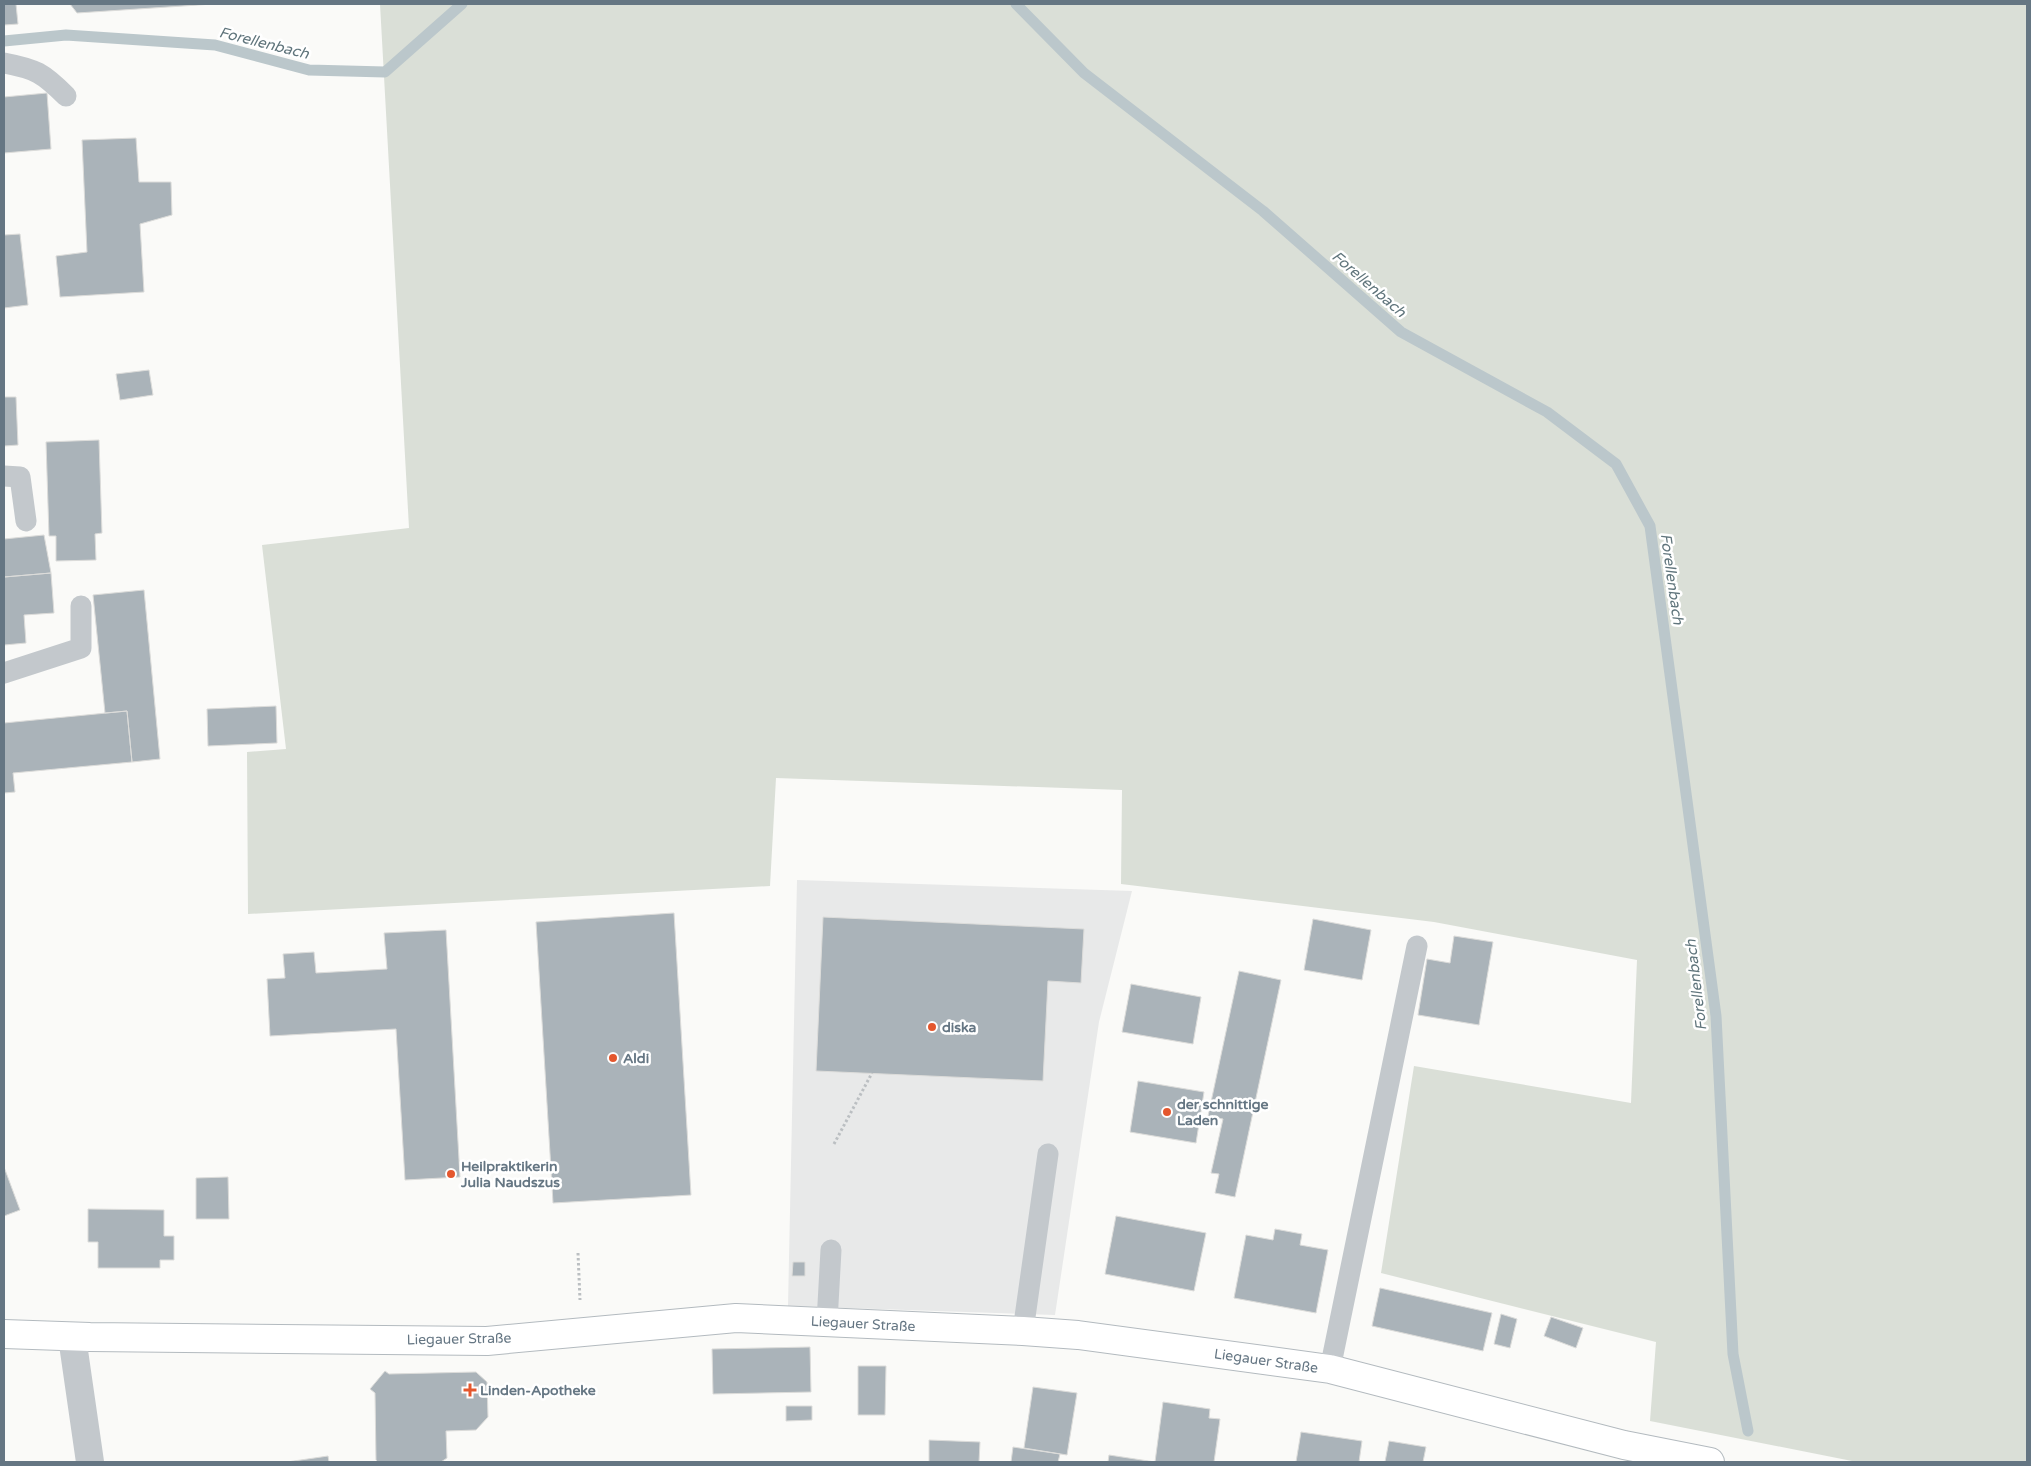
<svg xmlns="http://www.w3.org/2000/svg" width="2031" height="1466" viewBox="0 0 2031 1466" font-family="'Varela Round',sans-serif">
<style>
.built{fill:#e8e9e9}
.green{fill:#dadfd7}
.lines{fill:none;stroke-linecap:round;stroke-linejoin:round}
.stream{stroke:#bbc7cb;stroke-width:11}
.building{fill:#aab3b9;stroke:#dcdcda}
.secondary-casing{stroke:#b3babf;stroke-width:30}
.path{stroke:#bbbfc2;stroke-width:3;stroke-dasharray:2.5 2.5;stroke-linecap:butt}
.lane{stroke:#c3c8cc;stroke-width:21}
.street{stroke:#c3c8cc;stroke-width:28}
.secondary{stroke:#fff;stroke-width:28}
.poi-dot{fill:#e4572e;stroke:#fff;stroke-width:2}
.labels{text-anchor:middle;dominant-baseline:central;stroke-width:5;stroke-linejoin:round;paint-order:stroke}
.poi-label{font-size:14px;font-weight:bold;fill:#657683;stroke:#fff;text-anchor:start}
.street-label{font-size:14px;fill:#657683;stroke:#fff}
.water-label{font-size:15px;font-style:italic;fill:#60757c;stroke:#fff}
</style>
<rect width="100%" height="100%" fill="#fafaf8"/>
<!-- built -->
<path class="built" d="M797,880L1132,891L1099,1022L1055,1315L788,1306Z"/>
<!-- green -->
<path class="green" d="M380,4H2027V1462H1857L1650,1421L1656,1342L1381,1273L1414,1066L1631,1103L1637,960L1434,922L1121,884L1122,790L776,778L770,886L248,914L247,752L286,749L262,545L409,528Z"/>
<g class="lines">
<!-- stream -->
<path class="stream" d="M1016,4L1084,73L1263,211L1401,332L1547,412L1616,464L1650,526L1716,1016L1733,1354L1748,1431
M4,41L66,35L215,45L309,70L385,72L462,4"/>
</g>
<!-- building -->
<path class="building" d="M4,4H16L18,24L4,25Z
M70,4H213L77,13Z
M47,93L51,149L4,153V97Z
M136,138L139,182H171L172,215L140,224L144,292L60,297L56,256L87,252L82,140Z
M20,234L28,305L4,308V235Z
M149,370L153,395L120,400L116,374Z
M4,397H16L18,445L4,446Z
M99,440L102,533L95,534L96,560L56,561V536H49L46,442Z
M44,535L51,573L4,577V539Z
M51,573L54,613L24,615L26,643L4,645V577Z
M144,590L160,759L132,762L127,711L105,713L93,595Z
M276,706L277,743L208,746L207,709Z
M127,711L132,762L13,773L15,792L4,793V723Z
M674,913L691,1195L553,1203L536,922Z
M823,917L1084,929L1081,983L1048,981L1043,1081L816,1071Z
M1313,919L1371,930L1362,980L1304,970Z
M446,930L460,1177L405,1180L396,1029L270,1036L267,979L285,978L283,954L314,952L316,973L387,969L384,933Z
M1454,936L1493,942L1479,1025L1418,1015L1427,959L1450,963Z
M1239,971L1281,980L1235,1197L1215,1193L1219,1174L1211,1173L1223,1119L1208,1116Z
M1131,984L1201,997L1193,1044L1122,1032Z
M1138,1081L1204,1092L1196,1143L1130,1132Z
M4,1167L20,1210L4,1216Z
M228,1177L229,1219H196V1178Z
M88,1209L164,1210V1236H174V1260H160V1268H98V1242H88Z
M1116,1216L1206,1233L1194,1291L1105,1274Z
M1275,1229L1302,1234L1300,1245L1328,1250L1316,1313L1234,1298L1246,1235L1273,1240Z
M793,1262H805V1276H792Z
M1380,1288L1492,1313L1483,1351L1372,1326Z
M1501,1314L1517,1319L1510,1348L1494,1344Z
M1551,1317L1583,1328L1576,1348L1544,1336Z
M810,1347L811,1392L713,1394L712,1349Z
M858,1366H886L885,1415H858Z
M385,1371L389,1374L476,1372L487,1382L488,1417L476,1430L446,1431L447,1458L441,1462H378L376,1460L375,1393L370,1389Z
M1033,1387L1077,1393L1067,1455L1024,1448Z
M1163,1402L1210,1409L1209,1418L1220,1419L1214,1462H1108L1109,1455L1155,1462Z
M786,1406H812V1420L786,1421Z
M1301,1432L1362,1441L1359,1462H1296Z
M929,1440L980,1442L979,1462H929Z
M1389,1441L1426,1447L1423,1462H1385Z
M1013,1447L1060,1454L1058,1462H1011Z
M328,1456L329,1462H287Z"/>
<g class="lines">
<!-- secondary casing -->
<g class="secondary-casing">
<path id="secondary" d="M4,1334L90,1337L487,1341L736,1318L1023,1331L1078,1335L1330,1369L1624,1445L1710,1462"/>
</g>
<!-- path -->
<path class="path" d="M834,1144L872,1073
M578,1253L580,1300"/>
<!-- lane -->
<path class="lane" d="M4,63C36,69 43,73 66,96
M4,476L20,477L26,521
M4,673L81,648V606
M827,1322L831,1250
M1023,1331L1048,1154
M1330,1369L1417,946"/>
<!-- street -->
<path class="street" d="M72,1337L90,1462"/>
<!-- secondary -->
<use href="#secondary" class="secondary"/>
</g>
<!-- markers -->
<g class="poi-dot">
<circle cx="932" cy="1027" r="5"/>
<circle cx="613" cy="1058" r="5"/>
<circle cx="1167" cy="1112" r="5"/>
<circle cx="451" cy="1174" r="5"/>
<path d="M467.5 1382.5h5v5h5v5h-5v5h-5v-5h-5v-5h5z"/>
</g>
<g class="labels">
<!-- poi labels -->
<g class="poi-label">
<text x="942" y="1027">diska</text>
<text x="623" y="1058">Aldi</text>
<text x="1177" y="1104">der schnittige<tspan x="1177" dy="16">Laden</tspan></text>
<text x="461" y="1166">Heilpraktikerin<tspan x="461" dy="16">Julia Naudszus</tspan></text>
<text x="480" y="1390">Linden-Apotheke</text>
</g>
<!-- street labels -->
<g class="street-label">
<text transform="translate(863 1324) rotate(3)">Liegauer Straße</text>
<text transform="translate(459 1339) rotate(-1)">Liegauer Straße</text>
<text transform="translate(1266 1361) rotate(8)">Liegauer Straße</text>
</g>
<!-- water labels -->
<g class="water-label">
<text transform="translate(264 43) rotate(14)">Forellenbach</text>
<text transform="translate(1369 284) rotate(41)">Forellenbach</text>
<text transform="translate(1672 579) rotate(82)">Forellenbach</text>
<text transform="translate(1696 985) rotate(-97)">Forellenbach</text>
</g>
</g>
<!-- border -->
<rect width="2031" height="1466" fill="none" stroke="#657683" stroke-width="10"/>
</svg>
